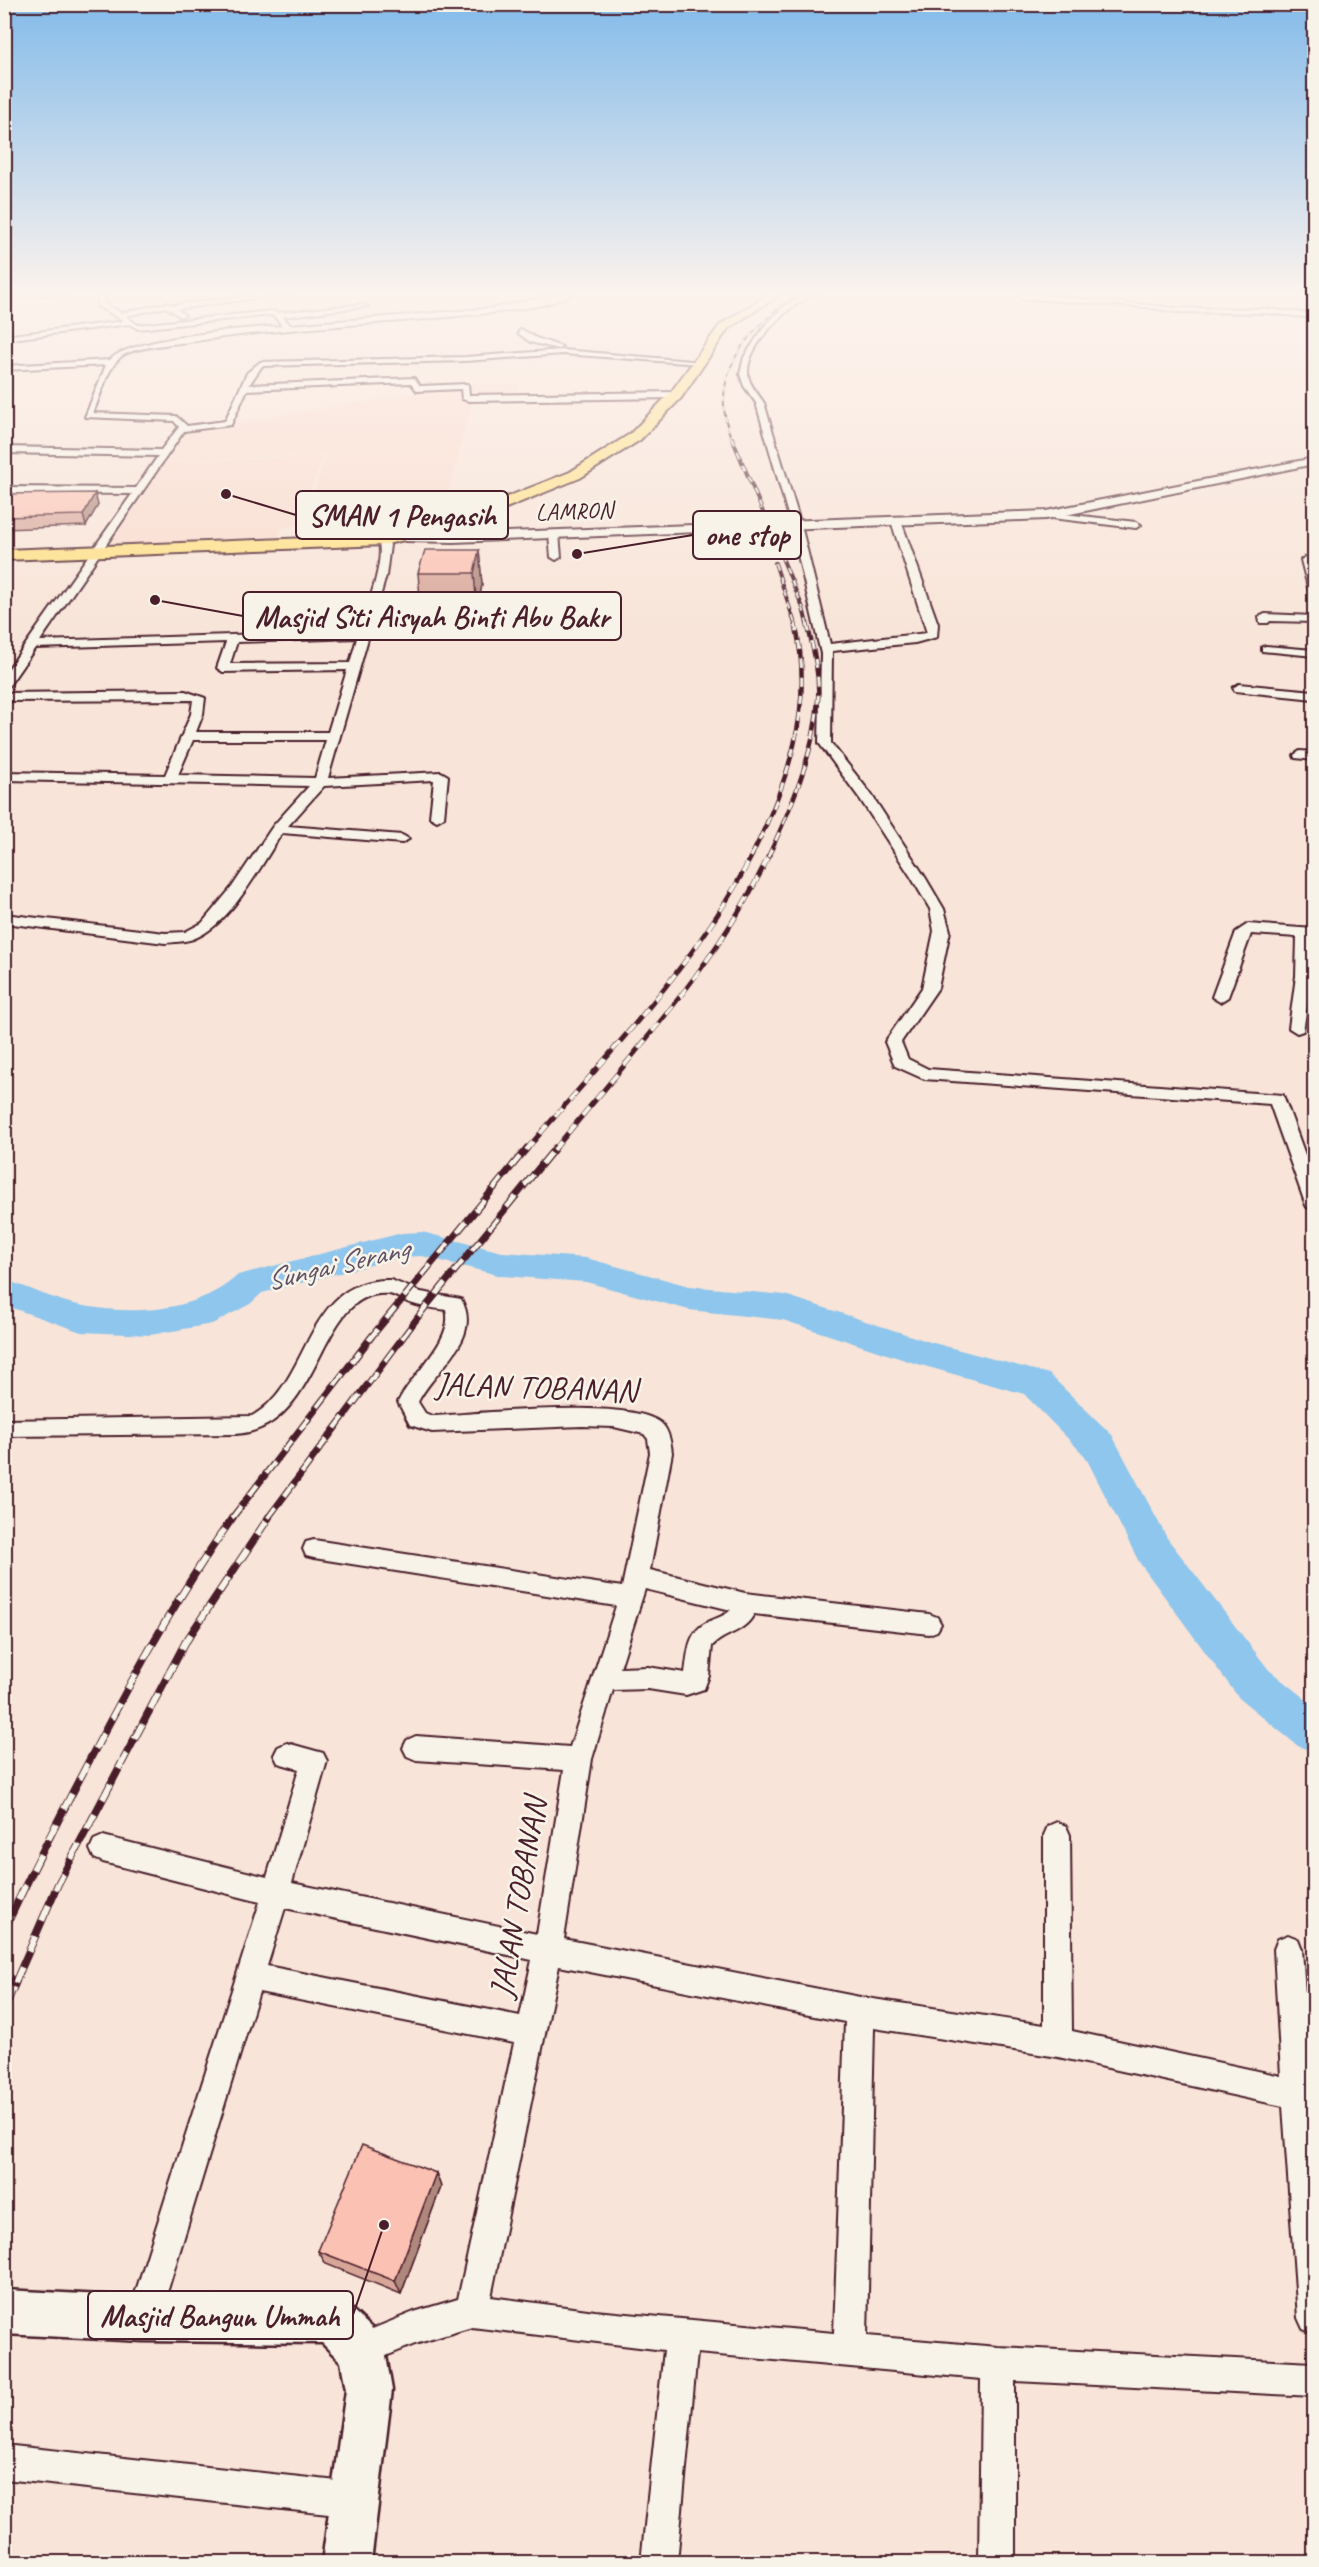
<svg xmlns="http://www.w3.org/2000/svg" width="1319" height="2567" viewBox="0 0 1319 2567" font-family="Caveat,sans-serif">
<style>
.built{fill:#f9dacd}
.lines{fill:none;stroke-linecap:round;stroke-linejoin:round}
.river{fill:#8fc6ed;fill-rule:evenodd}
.tertiary-tunnel{stroke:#d5bdb5;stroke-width:12;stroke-dasharray:12 6;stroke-linecap:butt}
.minor-casing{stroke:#4a1f2b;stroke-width:4}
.tertiary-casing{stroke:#4a1f2b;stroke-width:4}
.secondary-casing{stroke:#4a1f2b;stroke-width:5}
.primary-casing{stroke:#4a1f2b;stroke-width:4}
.minor{fill:#f7f3e8;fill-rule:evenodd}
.tertiary{fill:#f7f3e8;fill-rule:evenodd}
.secondary{fill:#f7f3e8;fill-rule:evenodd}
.primary{fill:#fedf80;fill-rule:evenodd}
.rail-far6-casing{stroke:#4a1f2b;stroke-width:2}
.rail-far5-casing{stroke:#4a1f2b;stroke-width:4}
.rail-far4-casing{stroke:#4a1f2b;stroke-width:4.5}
.rail-far3-casing{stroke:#4a1f2b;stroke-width:5}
.rail-far2-casing{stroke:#4a1f2b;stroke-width:7}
.rail-far1-casing{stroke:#4a1f2b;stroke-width:8}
.rail-casing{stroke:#4a1f2b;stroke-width:10}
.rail-far6{stroke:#f7f3e8;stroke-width:1.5;stroke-dasharray:5;stroke-linecap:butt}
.rail-far5{stroke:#f7f3e8;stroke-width:2;stroke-dasharray:7;stroke-linecap:butt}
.rail-far4{stroke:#f7f3e8;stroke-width:3;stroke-dasharray:9;stroke-linecap:butt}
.rail-far3{stroke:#f7f3e8;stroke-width:4;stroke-dasharray:11;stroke-linecap:butt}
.rail-far2{stroke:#f7f3e8;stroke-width:4.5;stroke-dasharray:14;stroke-linecap:butt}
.rail-far1{stroke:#f7f3e8;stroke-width:6;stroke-dasharray:17;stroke-linecap:butt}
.rail{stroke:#f7f3e8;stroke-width:8;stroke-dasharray:22;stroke-linecap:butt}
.wall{fill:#d8a699;stroke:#4a1f2b;stroke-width:1.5}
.shaded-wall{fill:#b0877d;stroke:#4a1f2b;stroke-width:1.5}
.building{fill:#fbc1b2;stroke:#4a1f2b;stroke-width:1.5}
.labels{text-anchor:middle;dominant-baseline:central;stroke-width:5;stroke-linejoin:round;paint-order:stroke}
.far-street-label{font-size:24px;fill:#4a1f2b;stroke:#f7f3e8}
.water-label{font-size:30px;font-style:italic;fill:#5f5165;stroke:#f7f3e8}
.near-street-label{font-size:33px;fill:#4a1f2b;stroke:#f7f3e8}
.leader{fill:none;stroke:#4a1f2b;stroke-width:2}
.callout-dot{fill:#4a1f2b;stroke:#f7f3e8;stroke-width:2}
.callout{fill:#f7f3e8;stroke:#4a1f2b;stroke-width:2}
.callout-label{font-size:30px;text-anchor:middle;font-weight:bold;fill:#4a1f2b}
</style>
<rect width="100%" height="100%" fill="#f8e4d8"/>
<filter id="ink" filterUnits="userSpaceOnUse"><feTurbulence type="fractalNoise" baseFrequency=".0167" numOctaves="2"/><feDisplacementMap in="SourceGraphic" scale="12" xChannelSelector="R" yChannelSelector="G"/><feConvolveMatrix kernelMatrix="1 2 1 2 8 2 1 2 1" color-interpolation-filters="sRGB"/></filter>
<g filter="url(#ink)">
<!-- built -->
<path class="built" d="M471,384L518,385L517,401L472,402L441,521L402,534L297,541L327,454L167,461L185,431Z
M323,456L297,526L282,527L276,543L107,548L165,462Z"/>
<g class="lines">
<!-- river -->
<path class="river" d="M422,1232L502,1252L586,1258L689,1286L785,1295L930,1342L1049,1374L1112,1435L1167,1538L1269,1670L1314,1706V1752L1298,1746L1239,1698L1139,1562L1085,1456L1024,1394L914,1363L783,1320L689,1310L586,1282L502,1276L422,1256L402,1257L262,1293L250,1304L212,1324L150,1335L81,1332L4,1305V1280C30,1287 57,1302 84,1306C136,1315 198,1312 238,1275L402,1233Z"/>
<!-- tertiary-tunnel -->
<path class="tertiary-tunnel" d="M746,527L784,525"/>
<!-- minor casing -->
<g class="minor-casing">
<path id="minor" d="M4,293H75L4,297Z
M99,293H105L104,303L121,313L167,303L172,305L274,293H293L177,309L185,315L181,317L166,307L126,316L138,325L271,311L278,313L364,304L368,306L283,317L290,325L494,308L563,293H574C548,309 489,313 458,316C368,325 278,328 189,342C173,344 134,347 122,356C107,367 101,396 93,413L176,416L187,426L225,421L247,373L260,362L465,357L563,350L703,362L699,364L563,354L465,361L262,366L249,385L414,378L420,386L468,384L469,395L676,392L680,395L676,398L469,401L462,399L461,389L417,391L411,383L247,390L231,425L184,431L40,641L359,631C366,610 386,560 378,540L387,538L390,545L386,576L328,778L441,772L448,776L444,817L437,821L430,817L434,780L324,786L288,826L402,835L409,839L402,843L282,833C261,865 230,926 193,939C184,942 174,942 165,943L4,923V914L165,933L185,932L202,923L232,887L273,826L309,786L4,780V772L165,775L191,714L193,700L4,701V693L185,691L205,698L203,714L196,732H328L347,670L223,672L217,668L226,642L35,648L8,687H4V675L132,494L4,493V487L136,488L158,456L4,453V447L161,450L179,427L174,421L85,417L106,365L4,370V366L110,360C129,338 249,328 282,326L275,317L271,315L138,329L130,324L4,340V336L124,321L97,306ZM357,638L350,663L230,664L237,642ZM193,740H326L315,778L178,775Z
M808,293H816C808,299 799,302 791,308C774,322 742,354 749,379C752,388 759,395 764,403L801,525L830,644L927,633L891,521L896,518L901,521L938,624L937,637L915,643L832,651L831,743L871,794L925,877L944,909L950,931L938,988L901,1042L908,1059L928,1069L1283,1095L1314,1179V1209L1307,1207L1305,1203L1270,1104L924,1079L895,1066L885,1042L922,988L934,931L930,909L911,877L860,799L819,743L821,654L791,525L756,403L744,386L740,374L744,357L764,327L784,306Z
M1020,293L1176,308L1266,309L1314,314V318L1266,313L1176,312L1145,307L1029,299L1021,298Z
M521,329L536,338L562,347L558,349L530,342L518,333Z
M1046,512L1136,522L1141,525L1136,528L1043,517L1041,515Z
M554,531L559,534L561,557L556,560L551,557L549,534Z
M1306,557L1311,560L1314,572V594L1309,591L1301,560Z
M1265,614L1314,616V622L1270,621L1268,623H1260L1259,617Z
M1266,646L1314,650V656L1262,651V647Z
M1239,684L1314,691V699L1235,691L1233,688Z
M1300,751L1314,752V760L1295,758L1294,755Z
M1248,924L1314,929L1312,976L1303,1031L1297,1033L1289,1028L1296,976L1297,937L1251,934L1228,997L1220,1002L1212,997L1236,932Z
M391,1280L421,1292L461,1299C484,1339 434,1369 418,1402L425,1413L432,1416C477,1414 630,1397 661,1423C669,1430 671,1443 672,1453L650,1570L745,1593L929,1614L937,1617L941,1624L937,1631L929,1634L754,1614C744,1633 726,1632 712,1646L709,1676L704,1689L686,1695L648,1689L613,1690L592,1759L564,1939L860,1997L1044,2025V1835L1048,1826L1057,1822L1066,1826L1070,1835L1072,2031L1281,2076L1274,1949L1278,1939L1288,1935L1298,1939L1302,1949L1311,2082L1314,2083V2334L1303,2329L1298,2318L1283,2106L1058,2057L874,2028L867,2336L998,2347L1314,2363V2396L1015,2381V2562H979L981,2379L697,2353L677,2562H641L664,2350L472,2327L415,2344L362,2366L350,2362L346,2350L350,2338L414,2312L458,2299L514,2043L259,1992L159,2319L154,2330L143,2335L132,2330L127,2319L260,1902L103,1862L94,1858L90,1849L94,1840L103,1836L267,1877L299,1769L278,1763L274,1755L278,1747L287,1743L323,1753L327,1761L292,1883L537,1934L564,1770L416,1760L407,1756L403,1748L407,1740L416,1736L570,1747L616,1606L314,1558L306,1556L303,1549L306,1542L314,1540L622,1587L650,1453L648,1439L644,1434L614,1427L582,1426L432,1432L410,1425L398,1402C411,1375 455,1339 446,1310C434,1308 421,1307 410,1303C403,1301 396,1295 389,1294C316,1287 325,1428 236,1434L4,1436V1420L252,1416C312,1383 304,1277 391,1280ZM645,1589L731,1610C724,1617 715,1618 706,1623C687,1633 688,1655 685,1673L648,1667L620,1668ZM285,1908L532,1960L520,2016L267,1966ZM559,1966L845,2022L834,2333L595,2311L491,2297Z
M4,2445L356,2483L368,2488L373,2500L368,2512L356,2517L4,2479Z"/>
</g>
<!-- tertiary casing -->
<g class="tertiary-casing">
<path id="tertiary" d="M1314,458V464L1046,519L784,529L778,525L784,521L1046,511Z
M746,523L752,527L750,530L453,542L405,541L399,537L405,533L453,534Z"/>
</g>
<!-- secondary casing -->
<g class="secondary-casing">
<path id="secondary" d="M4,2290L143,2297L331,2298L347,2305L378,2334L385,2350L392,2390L371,2562H322L346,2390L341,2362L322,2343L143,2341L4,2334Z"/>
</g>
<!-- primary casing -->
<g class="primary-casing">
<path id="primary" d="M770,293H782L728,329L681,398L640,440L580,478L459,527L383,545L4,560V550L383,535L449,520L570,472L630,434L671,392L720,325Z"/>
</g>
<!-- minor -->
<use href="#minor" class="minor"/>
<!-- tertiary -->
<use href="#tertiary" class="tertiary"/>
<!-- secondary -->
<use href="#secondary" class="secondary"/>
<!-- primary -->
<use href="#primary" class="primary"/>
<!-- rail-far6 casing -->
<g class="rail-far6-casing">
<path id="rail-far6" d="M732,440C705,375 749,328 798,293"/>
</g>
<!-- rail-far5 casing -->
<g class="rail-far5-casing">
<path id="rail-far5" d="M732,438L803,608L807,624
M775,563L795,624"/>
</g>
<!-- rail-far4 casing -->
<g class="rail-far4-casing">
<path id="rail-far4" d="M751,857C788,782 815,707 795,623
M768,857C790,810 815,752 818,700C820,674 813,648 807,623"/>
</g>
<!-- rail-far3 casing -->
<g class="rail-far3-casing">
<path id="rail-far3" d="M526,1150C603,1060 699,961 752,855
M554,1150C629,1057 718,965 769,855"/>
</g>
<!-- rail-far2 casing -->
<g class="rail-far2-casing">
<path id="rail-far2" d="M232,1518L372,1336L527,1148
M268,1518L424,1309L555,1148"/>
</g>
<!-- rail-far1 casing -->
<g class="rail-far1-casing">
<path id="rail-far1" d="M4,1931C27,1880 53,1830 79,1780C126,1690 174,1600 233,1517
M15,1983L58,1884L185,1643L269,1517"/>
</g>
<!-- rail casing -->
<g class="rail-casing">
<path id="rail" d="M4,2007L15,1981"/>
</g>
<!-- rail-far6 -->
<use href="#rail-far6" class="rail-far6"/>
<!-- rail-far5 -->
<use href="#rail-far5" class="rail-far5"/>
<!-- rail-far4 -->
<use href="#rail-far4" class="rail-far4"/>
<!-- rail-far3 -->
<use href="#rail-far3" class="rail-far3"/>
<!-- rail-far2 -->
<use href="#rail-far2" class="rail-far2"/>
<!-- rail-far1 -->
<use href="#rail-far1" class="rail-far1"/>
<!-- rail -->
<use href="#rail" class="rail"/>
</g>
<!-- wall -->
<path class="wall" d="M4,494L98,505L86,526L4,529Z
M479,550L482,585L477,609H421L418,573Z
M436,2173L441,2187L401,2294L326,2264L318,2251Z"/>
<!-- shaded-wall -->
<path class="shaded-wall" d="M95,493L98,505L86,526L83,515Z
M479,550L482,585L477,609L474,573Z
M436,2173L441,2187L401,2294L395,2281Z"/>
<!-- building -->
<path class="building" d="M95,493L83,515L4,517V494Z
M425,550H479L474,573H418Z
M362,2145L436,2173L395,2281L318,2251Z"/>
</g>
<!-- sky -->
<linearGradient id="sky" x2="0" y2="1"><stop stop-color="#84bbea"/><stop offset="0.45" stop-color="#fcf3ed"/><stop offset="1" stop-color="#fcf3ed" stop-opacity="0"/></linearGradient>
<rect width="1319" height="652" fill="url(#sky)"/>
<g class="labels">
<!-- far-street labels -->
<g class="far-street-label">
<text transform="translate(574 511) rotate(-2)">LAMRON</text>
</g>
<!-- water labels -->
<g class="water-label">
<text transform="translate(337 1264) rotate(-13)">Sungai Serang</text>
</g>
<!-- near-street labels -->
<g class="near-street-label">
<text transform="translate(536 1387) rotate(2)">JALAN TOBANAN</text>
<text transform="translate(518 1898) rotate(-80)">JALAN TOBANAN</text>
</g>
</g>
<!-- callouts -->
<path class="leader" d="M226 494L296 515M577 554L693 535M155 600L243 616M384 2225L353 2315"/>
<g class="callout-dot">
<circle cx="226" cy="494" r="6"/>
<circle cx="577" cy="554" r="6"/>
<circle cx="155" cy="600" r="6"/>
<circle cx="384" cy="2225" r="6"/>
</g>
<g class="callout">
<rect x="296" y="491" width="212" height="48" rx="6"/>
<rect x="693" y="511" width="108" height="48" rx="6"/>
<rect x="243" y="592" width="378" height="48" rx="6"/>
<rect x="88" y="2291" width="265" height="48" rx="6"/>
</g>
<g class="callout-label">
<text x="402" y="526">SMAN 1 Pengasih</text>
<text x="747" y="545">one stop</text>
<text x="432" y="627">Masjid Siti Aisyah Binti Abu Bakr</text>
<text x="220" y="2326">Masjid Bangun Ummah</text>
</g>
<!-- margin -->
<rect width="1319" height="2567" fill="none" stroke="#f7f3e8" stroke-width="24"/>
<rect x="12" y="12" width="1295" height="2543" fill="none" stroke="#4a1f2b" stroke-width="2" filter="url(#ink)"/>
</svg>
